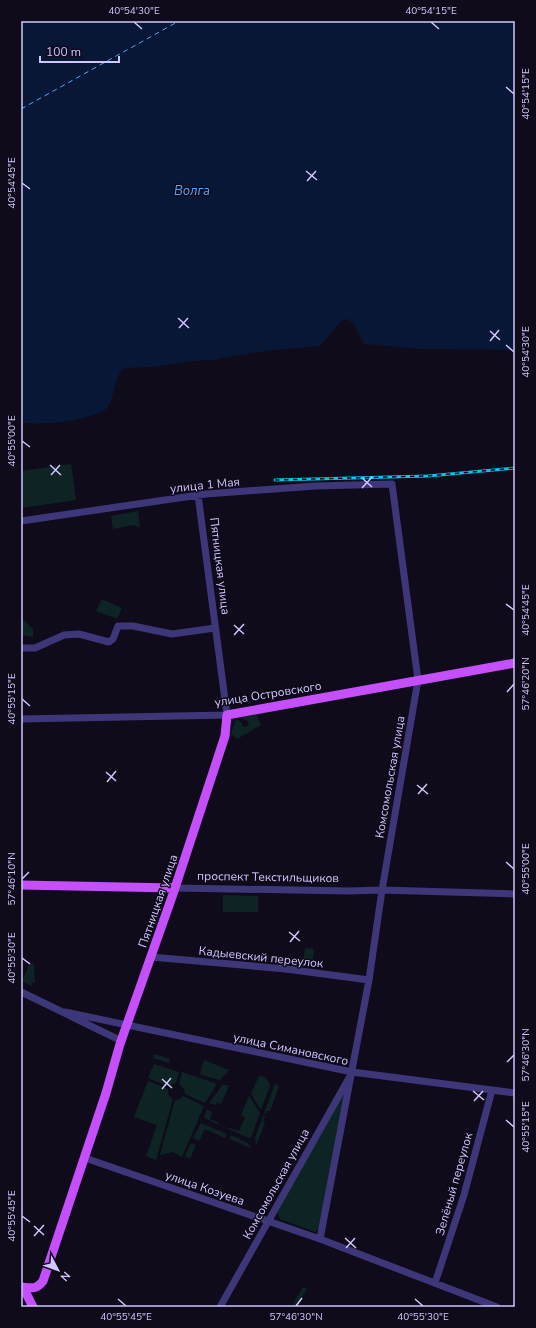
<svg xmlns="http://www.w3.org/2000/svg" width="536" height="1328" viewBox="0 0 536 1328" font-family="'Nunito Sans',sans-serif">
<style>
.green{fill:#0e2424}
.water{fill:#091736}
.lines{fill:none;stroke-linecap:round;stroke-linejoin:round}
.ferry{stroke:#57a5fb;stroke-width:1;stroke-dasharray:5 4;stroke-linecap:butt}
.minor{stroke:#3d3779;stroke-width:7}
.major{stroke:#c550fb;stroke-width:9}
.rail-casing{stroke:#06c6ea;stroke-width:3}
.rail{stroke:#0f0b1b;stroke-width:1.5;stroke-dasharray:4.5;stroke-linecap:butt}
.ticks{fill:none;stroke:#d0c6fe;stroke-width:1.5}
.labels{text-anchor:middle;dominant-baseline:central;stroke-width:3;stroke-linejoin:round;paint-order:stroke}
.street-label{font-size:12px;fill:#d0c6fe;stroke:#0f0b1b}
.water-label{font-size:13px;font-style:italic;fill:#57a5fb;stroke:#0f0b1b}
.neatline{fill:none;stroke:#d0c6fe;stroke-width:1.5}
.ticks-label{font-size:10px;text-anchor:middle;fill:#d0c6fe}
</style>
<rect width="100%" height="100%" fill="#0f0b1b"/>
<!-- green -->
<path class="green" d="M71,464L76,500L21,508V471Z
M138,511L140,528L134,525L113,529L111,516Z
M102,599L122,608L117,619L96,611Z
M21,618L33,629V637L21,635Z
M256,714L261,725L237,739L231,733L236,719L241,722L243,727H246L249,724L248,721L243,719L242,716Z
M223,895L258,896V912H223Z
M305,948L314,949L312,966L303,965Z
M30,963L34,964L35,983L32,982V986L22,981Z
M154,1054L170,1059L169,1063L153,1058Z
M204,1060L229,1070L220,1080L202,1075L200,1073Z
M154,1064L179,1072L176,1083L172,1084L169,1087L148,1078Z
M182,1072L215,1083L216,1085L205,1103L185,1094L184,1089L179,1084Z
M259,1076C265,1076 269,1081 270,1086L261,1110L251,1094Z
M148,1081L168,1089C167,1093 169,1097 173,1099L156,1160L146,1156L157,1125L134,1117Z
M223,1084L229,1086L221,1104L217,1102L216,1105L209,1103Z
M275,1084L279,1086L270,1111H267L266,1113H264Z
M341,1095L345,1097L320,1227L315,1232L280,1219L277,1212Z
M183,1096L204,1106L182,1157L173,1152L160,1155L175,1100L180,1099Z
M249,1096L260,1113L251,1137L249,1138L204,1118L207,1109L212,1112L210,1119L218,1122L219,1124L224,1128H230L239,1131L245,1118L241,1115Z
M263,1116H265L263,1121L265,1122L256,1146L255,1138Z
M201,1123L227,1134L225,1138L205,1129L199,1141L193,1138Z
M231,1135C238,1139 249,1141 251,1148L230,1139Z
M191,1143L196,1145L190,1159L185,1156Z
M303,1287L307,1289L296,1306L293,1304Z"/>
<!-- water -->
<path class="water" d="M21,21H515V350L422,349L364,344L353,323L347,319C335,321 330,339 319,346L266,351L233,356L213,360L193,361L151,367L125,368C115,372 115,397 108,407C98,420 36,427 21,422Z"/>
<g class="lines">
<!-- ferry -->
<path class="ferry" d="M21,109L179,21"/>
<!-- minor -->
<path class="minor" d="M21,521L206,494L315,486L392,484L418,680L382,890L369,980L320,1239
M21,648H35L64,635L79,634L109,642L113,639L118,626H133L172,634L215,628
M21,719L227,715L198,495
M175,888L349,891L382,890L515,894
M151,957L286,969L369,980
M21,992C55,1008 88,1025 122,1041
M65,1012L352,1072L515,1093
M85,1158L320,1239L497,1307
M435,1283L464,1195L492,1090
M220,1307L349,1078"/>
<!-- major -->
<path class="major" d="M21,885L175,888
M21,1287C32,1288 36,1290 43,1281L106,1093L120,1044L173,894L225,736L227,715L515,663
M23,1287L33,1307"/>
<!-- rail casing -->
<g class="rail-casing">
<path id="rail" d="M275,480L428,476L515,468"/>
</g>
<!-- rail -->
<use href="#rail" class="rail"/>
</g>
<!-- ticks -->
<path class="ticks" d="M134,22L142,29M431,22L439,29M506,87L514,94M306,171L317,180M307,181L316,171M22,183L30,189M178,318L189,328M179,328L188,318M490,331L500,340M490,341L499,330M506,345L514,352M22,441L30,447M50,465L61,475M51,475L60,465M362,478L372,487M362,488L372,477M506,604L514,610M234,625L244,634M234,635L244,624M507,692L514,684M22,699L30,706M106,772L116,781M107,782L116,771M417,785L428,794M418,794L427,784M506,862L514,869M22,879L29,872M289,932L300,941M290,942L299,931M22,958L30,964M507,1062L514,1055M162,1079L172,1088M162,1089L171,1078M473,1091L484,1100M474,1101L483,1091M506,1120L514,1127M22,1216L30,1222M34,1226L44,1235M34,1236L44,1225M345,1238L356,1248M346,1248L355,1238M118,1299L126,1306M415,1299L423,1306M296,1306L302,1298"/>
<g class="labels">
<!-- street labels -->
<g class="street-label">
<text transform="translate(205 485) rotate(-6)">улица 1 Мая</text>
<text transform="translate(220 566) rotate(83)">Пятницкая улица</text>
<text transform="translate(268 694) rotate(-9)">улица Островского</text>
<text transform="translate(390 777) rotate(-80)">Комсомольская улица</text>
<text transform="translate(268 877) rotate(1)">проспект Текстильщиков</text>
<text transform="translate(158 901) rotate(-71)">Пятницкая улица</text>
<text transform="translate(261 957) rotate(6)">Кадыевский переулок</text>
<text transform="translate(291 1049) rotate(12)">улица Симановского</text>
<text transform="translate(276 1184) rotate(-61)">Комсомольская улица</text>
<text transform="translate(454 1184) rotate(-74)">Зелёный переулок</text>
<text transform="translate(205 1188) rotate(19)">улица Козуева</text>
</g>
<!-- water labels -->
<g class="water-label">
<text x="192" y="191">Волга</text>
</g>
</g>
<!-- border -->
<rect width="536" height="1328" fill="none" stroke="#0f0b1b" stroke-width="44"/>
<!-- north arrow -->
<g transform="translate(58 1270) rotate(131)" stroke="#0f0b1b" stroke-width="3" paint-order="stroke">
<path d="M0-3L7 15L0 10L-7 15Z" fill="#d0c6fe"/>
<text y="-6" font-size="11" font-weight="bold" text-anchor="middle" fill="#d0c6fe">N</text>
</g>
<!-- scale -->
<path d="M40 56v6h79v-6" fill="none" stroke="#d0c6fe" stroke-width="2"/>
<text x="46" y="56" font-size="12" fill="#d0c6fe" stroke="#0f0b1b" stroke-width="3" paint-order="stroke">100 m</text>
<rect x="22" y="22" width="492" height="1284" class="neatline"/>
<g class="ticks-label">
<text x="134" y="14">40°54'30"E</text>
<text x="431" y="14">40°54'15"E</text>
<text transform="translate(525 94) rotate(-90)" y="4">40°54'15"E</text>
<text transform="translate(11 183) rotate(-90)" y="4">40°54'45"E</text>
<text transform="translate(525 352) rotate(-90)" y="4">40°54'30"E</text>
<text transform="translate(11 441) rotate(-90)" y="4">40°55'00"E</text>
<text transform="translate(525 610) rotate(-90)" y="4">40°54'45"E</text>
<text transform="translate(525 684) rotate(-90)" y="4">57°46'20"N</text>
<text transform="translate(11 699) rotate(-90)" y="4">40°55'15"E</text>
<text transform="translate(525 869) rotate(-90)" y="4">40°55'00"E</text>
<text transform="translate(11 879) rotate(-90)" y="4">57°46'10"N</text>
<text transform="translate(11 958) rotate(-90)" y="4">40°55'30"E</text>
<text transform="translate(525 1055) rotate(-90)" y="4">57°46'30"N</text>
<text transform="translate(525 1127) rotate(-90)" y="4">40°55'15"E</text>
<text transform="translate(11 1216) rotate(-90)" y="4">40°55'45"E</text>
<text x="126" y="1320">40°55'45"E</text>
<text x="296" y="1320">57°46'30"N</text>
<text x="423" y="1320">40°55'30"E</text>
</g>
</svg>
